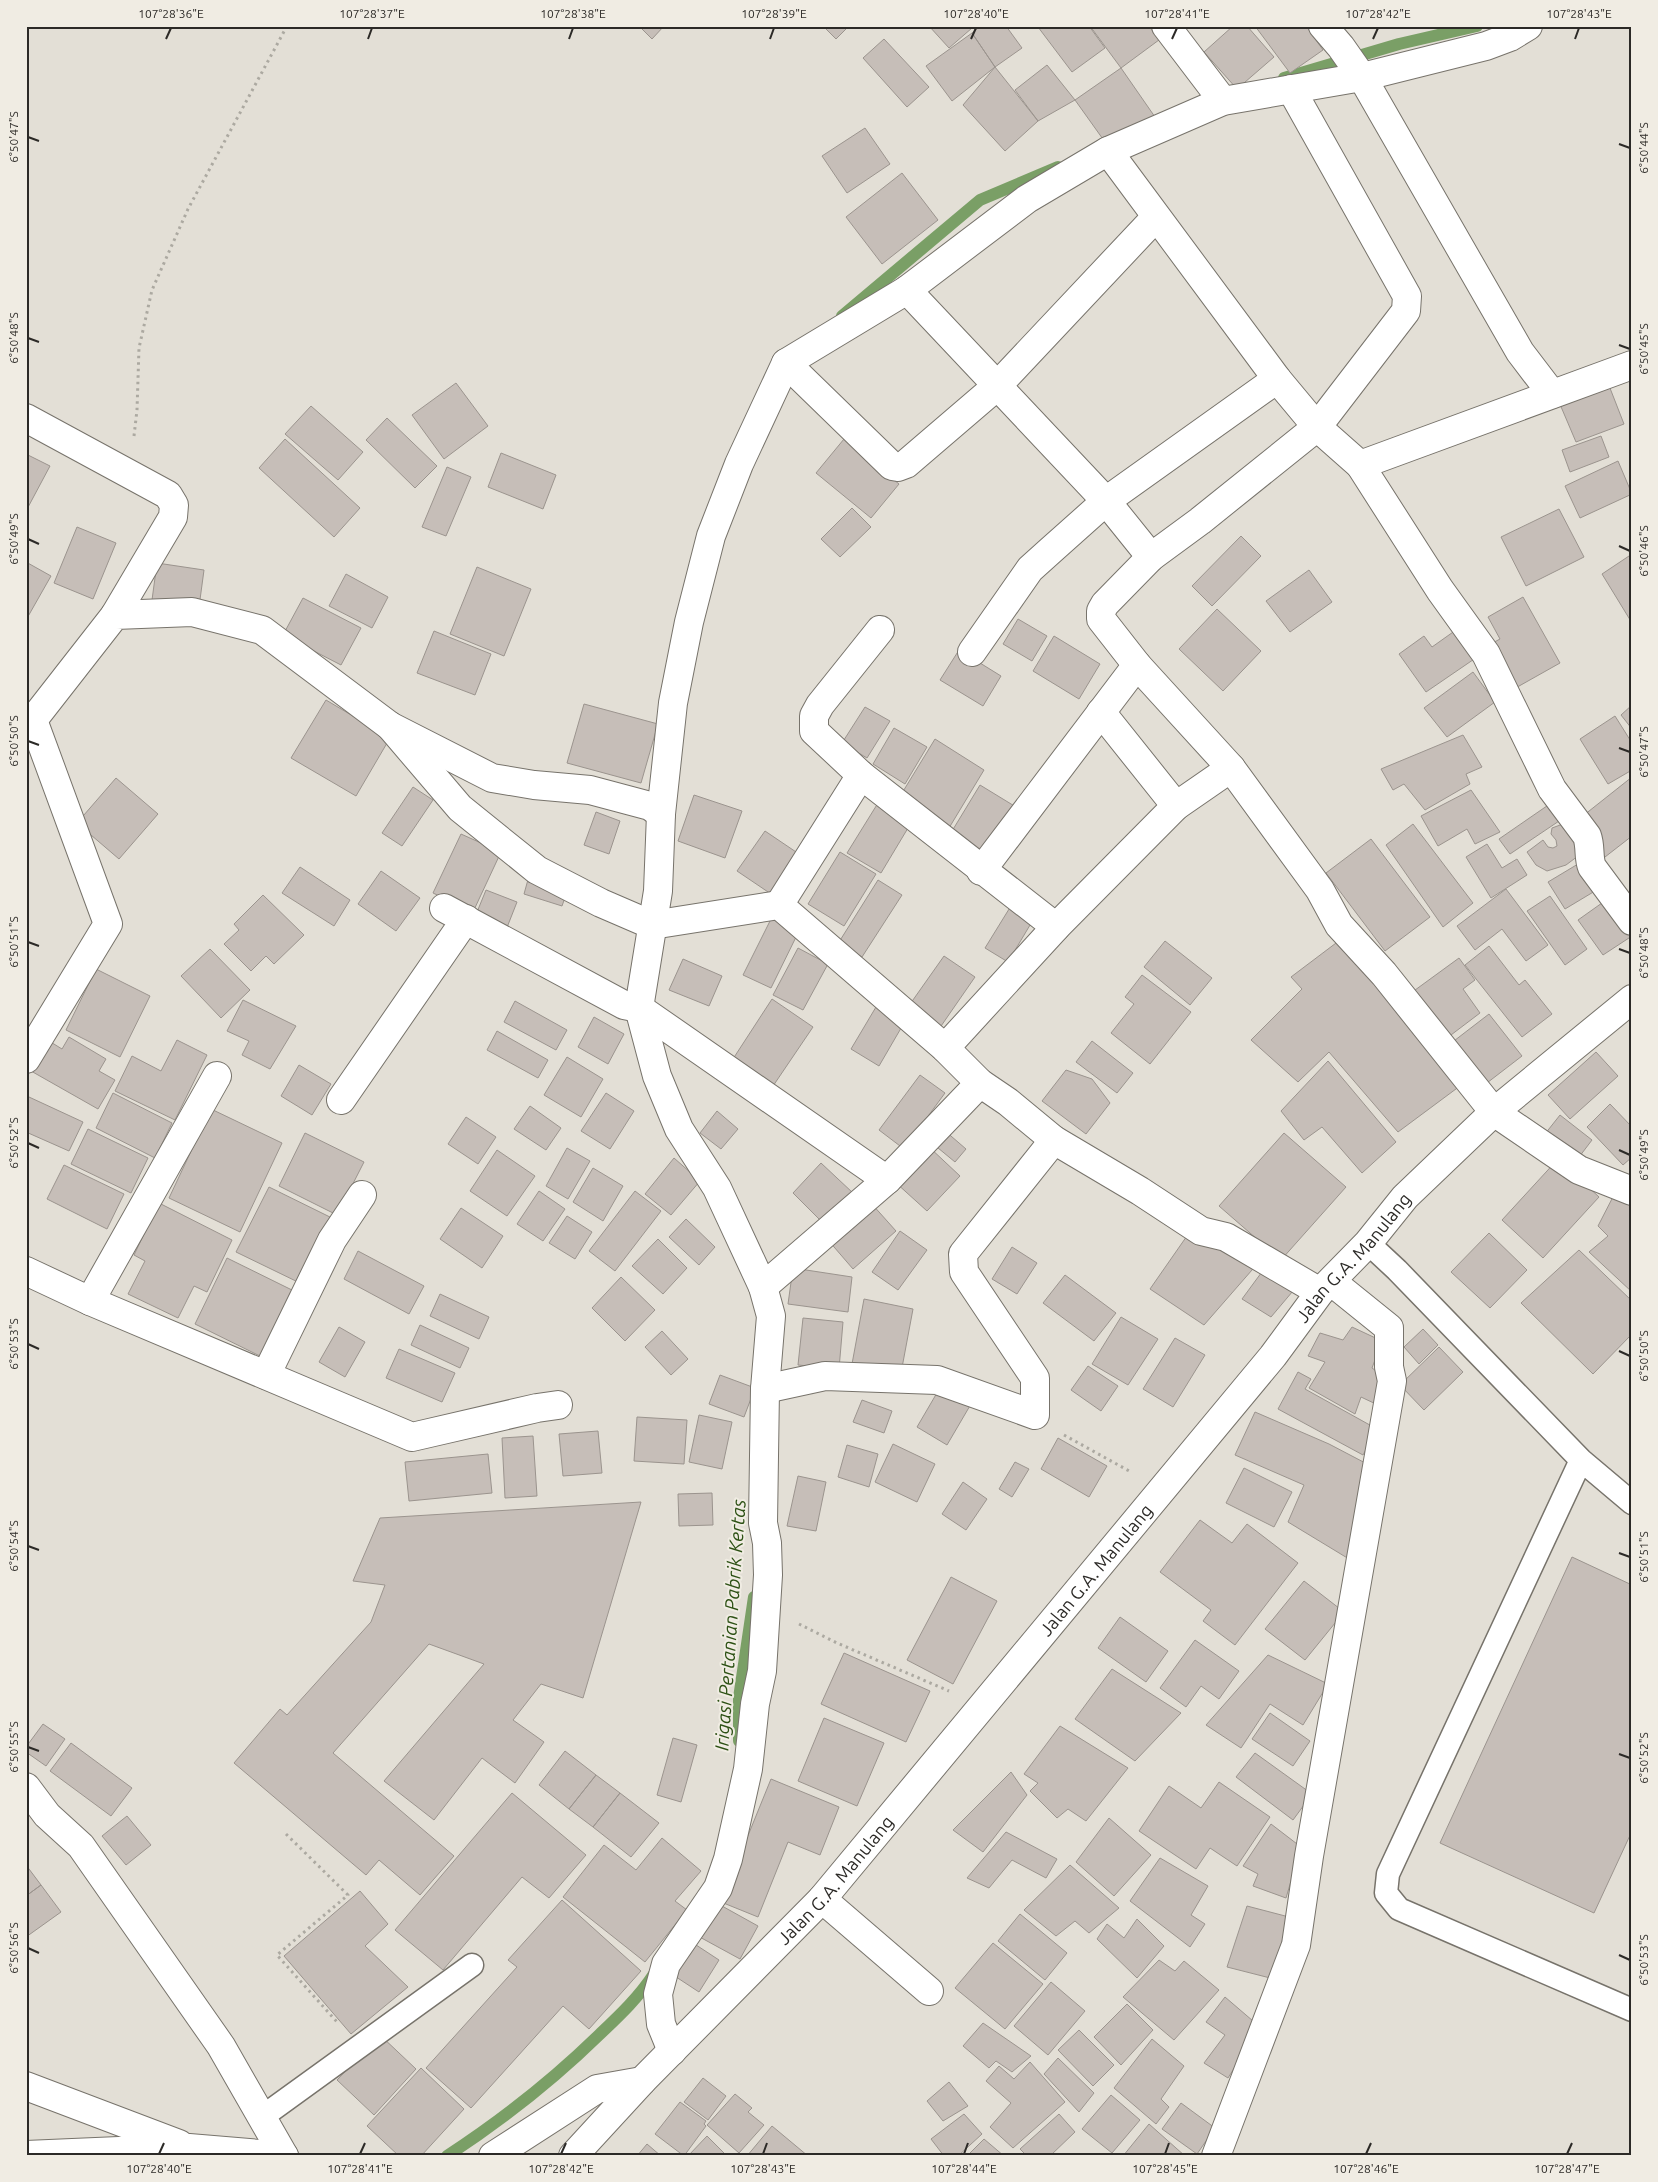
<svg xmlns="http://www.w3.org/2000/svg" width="1658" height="2182" viewBox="0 0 1658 2182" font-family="Ubuntu,sans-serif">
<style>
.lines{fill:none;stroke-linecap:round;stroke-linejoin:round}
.stream{stroke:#7a9f66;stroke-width:12}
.building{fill:#c6beb8;stroke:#9b948e}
.lane-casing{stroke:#77736b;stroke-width:25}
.street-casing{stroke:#77736b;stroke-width:30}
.path{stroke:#aca9a1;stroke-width:3;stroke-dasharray:2.5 4;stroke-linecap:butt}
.lane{stroke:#fff;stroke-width:22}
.street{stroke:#fff;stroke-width:28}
.ticks{fill:none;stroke:#2c2a27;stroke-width:2}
.labels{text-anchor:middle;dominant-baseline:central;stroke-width:4;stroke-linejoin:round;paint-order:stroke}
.street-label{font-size:18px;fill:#2c2a27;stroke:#f0ece3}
.water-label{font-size:19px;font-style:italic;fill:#2d5115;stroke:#f0ece3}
.neatline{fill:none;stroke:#2c2a27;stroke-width:2}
.ticks-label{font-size:12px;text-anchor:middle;fill:#2c2a27}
</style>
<rect width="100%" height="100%" fill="#e3dfd6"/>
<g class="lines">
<!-- stream -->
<path class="stream" d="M1284,78L1399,44L1477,26
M842,316L980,200L1058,167
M739,1741V1698L754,1597
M447,2156C502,2120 553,2080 600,2034C620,2015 639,1997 654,1974"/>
</g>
<!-- building -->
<path class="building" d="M639,26H664L652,39Z
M823,26H849L836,39Z
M929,26H971L972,28L949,48Z
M980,26H1006L1022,48L995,67L972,33Z
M1089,26L1105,48L1072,72L1038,27Z
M1090,26H1154L1163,37L1121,68Z
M1233,26H1247L1274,57L1237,89L1204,52Z
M1255,26H1306L1323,50L1290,73Z
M972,33L995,67L952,101L926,66Z
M884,39L929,87L907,107L863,58Z
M1047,65L1075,100L1038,121L1015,90Z
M995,67L1038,121L1005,151L963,105Z
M1121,68L1155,117L1110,149L1075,100Z
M865,128L890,164L847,193L822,156Z
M902,173L938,220L882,264L846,217Z
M456,383L488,426L444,459L412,415Z
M1608,383L1624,424L1576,442L1559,402Z
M311,406L363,452L338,480L285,434Z
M387,418L437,466L415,488L366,440Z
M1601,436L1609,457L1570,472L1562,450Z
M285,439L360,508L334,537L259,468Z
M844,439L899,484L871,518L816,473Z
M501,453L556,475L543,509L488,487Z
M26,454L50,466L26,511Z
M1618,461L1632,494L1580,518L1565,486Z
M447,467L471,477L446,536L422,527Z
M852,508L871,527L840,557L821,539Z
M1559,509L1584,557L1526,586L1501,537Z
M77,527L116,543L93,599L54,583Z
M1241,536L1261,556L1212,606L1192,586Z
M1632,554V623L1602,574Z
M26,562L51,576L26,620Z
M157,563L204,570L199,607L152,600Z
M477,567L531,589L504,656L450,634Z
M1309,570L1332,602L1290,632L1266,601Z
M346,574L388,597L372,628L329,606Z
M1523,597L1560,663L1512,690L1487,646L1500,639L1488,617Z
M303,598L361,628L341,665L283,635Z
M1217,609L1261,651L1223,691L1179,649Z
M1018,619L1047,636L1032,661L1003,644Z
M1463,625L1483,653L1426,692L1399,654L1424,636L1432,647Z
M434,631L491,654L475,695L417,673Z
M1054,636L1100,664L1079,699L1033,671Z
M959,650L1001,676L983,706L940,680Z
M1473,672L1495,702L1447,737L1424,708Z
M326,700L390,738L356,796L291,758Z
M584,704L658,724L641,783L567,763Z
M1632,705V729L1621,715Z
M865,707L890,721L867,758L842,743Z
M1615,716L1632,743V770L1608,784L1580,739Z
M894,728L927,747L905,784L873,764Z
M1463,735L1482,767L1466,774L1470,784L1425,810L1404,784L1393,790L1381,769Z
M935,739L984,770L949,828L899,798Z
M1632,777V836L1605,857L1579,819Z
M116,778L158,814L119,859L77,823Z
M980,785L1016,807L984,858L949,836Z
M413,787L433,800L402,846L382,833Z
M1471,790L1500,832L1475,844L1467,829L1438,846L1421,816Z
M694,795L742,811L725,858L678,841Z
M1557,799L1568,815L1510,854L1499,839Z
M878,803L911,823L881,873L847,853Z
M596,812L620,821L609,854L584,845Z
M1571,821L1582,853L1566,865L1547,871L1536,865L1527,852L1543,840L1548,847L1553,848L1557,846L1556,840L1551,834L1552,828Z
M1413,824L1473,903L1443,927L1386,845Z
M765,831L802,856L774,896L737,871Z
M461,834L501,852L473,912L433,893Z
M1371,839L1430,917L1385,951L1326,873Z
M1487,844L1502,868L1517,859L1527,875L1491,898L1466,857Z
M840,852L876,874L844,926L808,904Z
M1578,864L1595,891L1565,909L1548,882Z
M300,867L350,900L334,926L282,893Z
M381,871L420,898L396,931L358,904Z
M529,876L568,889L562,906L524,894Z
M878,880L902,895L862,957L839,942Z
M1506,889L1548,945L1526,961L1502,929L1475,950L1457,926Z
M486,890L517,902L506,930L475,917Z
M263,895L304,935L274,964L266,956L251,971L224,944L239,930L234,924Z
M1550,896L1587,949L1565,965L1527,911Z
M1609,898L1632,930V936L1603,955L1578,920Z
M1014,901L1036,915L1008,962L985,948Z
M772,917L799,931L771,988L743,975Z
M1344,937L1464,1083L1398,1132L1329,1052L1298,1082L1251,1040L1302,989L1291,977Z
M1165,941L1212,978L1190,1005L1144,967Z
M1489,946L1519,985L1525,980L1552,1014L1522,1037L1465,965Z
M798,948L828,964L803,1010L773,995Z
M210,949L250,990L221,1018L181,976Z
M944,956L975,977L939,1029L908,1007Z
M1459,958L1475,980L1463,989L1480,1013L1447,1038L1411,993Z
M683,959L722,976L709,1006L669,990Z
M96,969L150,996L120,1057L66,1030Z
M1142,975L1191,1012L1150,1064L1111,1033L1134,1004L1125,997Z
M772,999L813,1027L771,1089L731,1062Z
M243,1000L296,1026L270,1069L242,1055L249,1041L227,1031Z
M515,1001L567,1030L556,1050L504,1022Z
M876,1007L904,1023L879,1066L851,1049Z
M1489,1014L1522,1056L1483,1086L1450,1044Z
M594,1017L624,1034L608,1064L578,1047Z
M497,1031L548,1060L538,1078L487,1050Z
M69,1037L106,1059L99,1071L115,1080L98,1109L31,1071L49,1041L62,1049Z
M177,1040L207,1055L175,1120L115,1091L132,1056L161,1071Z
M1092,1041L1133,1073L1117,1093L1076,1062Z
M1596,1052L1618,1076L1570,1119L1548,1095Z
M567,1057L603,1079L581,1117L544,1095Z
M1328,1061L1396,1142L1362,1173L1322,1127L1304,1140L1281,1111Z
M299,1065L331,1084L312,1115L281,1096Z
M1066,1070L1092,1079L1110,1103L1086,1134L1042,1101Z
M920,1075L945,1093L904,1149L879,1130Z
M113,1093L172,1123L155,1158L96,1128Z
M606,1093L634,1111L610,1149L581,1131Z
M29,1097L83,1122L69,1151L26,1132V1104Z
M1610,1104L1632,1127V1157L1623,1165L1587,1127Z
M530,1106L561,1128L546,1150L514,1129Z
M211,1109L282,1143L240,1232L169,1198Z
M717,1111L738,1129L721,1149L700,1133Z
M1560,1115L1592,1140L1573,1165L1541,1139Z
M466,1117L496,1137L478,1164L448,1144Z
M88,1129L148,1158L131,1193L71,1164Z
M944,1130L966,1149L955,1162L932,1143Z
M305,1133L364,1162L337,1215L279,1186Z
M1284,1133L1346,1187L1281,1260L1219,1206Z
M928,1146L960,1176L927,1211L895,1182Z
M567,1148L590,1161L568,1199L546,1186Z
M497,1150L535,1176L507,1216L470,1191Z
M674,1158L700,1181L671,1215L645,1194Z
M1558,1159L1599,1197L1543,1258L1502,1220Z
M821,1163L853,1193L824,1224L793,1193Z
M64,1165L124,1194L107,1229L47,1199Z
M593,1168L623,1186L603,1221L573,1202Z
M269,1187L334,1219L302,1284L236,1252Z
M539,1191L565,1209L543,1241L517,1224Z
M635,1191L661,1211L615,1271L589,1251Z
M1616,1191L1632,1199V1292L1589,1252L1608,1236L1598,1226Z
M159,1203L232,1240L207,1292L194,1286L178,1318L128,1294L145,1261L134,1255Z
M871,1203L896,1231L853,1269L828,1240Z
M461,1208L503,1236L482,1268L440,1239Z
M567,1216L592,1232L575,1259L549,1243Z
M686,1219L715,1247L699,1265L669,1237Z
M900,1231L927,1250L898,1290L872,1272Z
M1189,1233L1259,1262L1204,1325L1150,1289Z
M1489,1233L1527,1270L1490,1308L1451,1272Z
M658,1239L687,1268L663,1294L632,1266Z
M1012,1247L1037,1263L1017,1294L992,1279Z
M1579,1250L1632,1301V1334L1593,1374L1521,1303Z
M358,1251L424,1286L409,1314L344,1279Z
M227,1258L296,1292L264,1358L195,1324Z
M1267,1265L1298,1285L1271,1317L1242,1299Z
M793,1268L852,1277L848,1312L788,1304Z
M1065,1275L1116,1313L1094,1341L1043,1303Z
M621,1277L655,1310L625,1341L592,1308Z
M440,1294L489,1317L479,1339L430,1316Z
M864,1299L913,1309L901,1373L852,1364Z
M1121,1317L1158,1339L1128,1385L1092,1364Z
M803,1318L843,1322L839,1369L798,1365Z
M420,1325L469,1348L460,1368L411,1345Z
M339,1327L365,1342L345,1377L319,1362Z
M1352,1327L1382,1341L1372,1368L1389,1380L1378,1405L1361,1397L1355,1414L1309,1388L1325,1362L1308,1356L1320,1333L1343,1340Z
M1423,1329L1438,1345L1419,1364L1404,1347Z
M662,1331L688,1359L671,1375L645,1347Z
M1175,1338L1205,1355L1173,1407L1143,1389Z
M1439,1347L1463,1372L1424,1410L1400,1385Z
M399,1349L455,1373L442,1402L386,1378Z
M1088,1366L1118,1386L1101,1411L1071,1390Z
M1298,1372L1311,1379L1305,1389L1377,1429L1363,1455L1278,1409Z
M720,1375L755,1388L744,1417L709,1404Z
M941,1386L971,1404L947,1445L917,1427Z
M862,1400L892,1411L884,1433L853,1422Z
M1255,1412L1329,1444L1371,1466L1349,1559L1288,1522L1304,1485L1235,1455Z
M699,1415L732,1422L722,1469L689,1462Z
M637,1417L687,1420L684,1464L634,1461Z
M598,1431L602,1473L563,1476L559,1434Z
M533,1436L537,1496L505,1498L502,1438Z
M1058,1438L1107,1466L1089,1497L1041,1469Z
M893,1444L935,1464L917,1502L875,1482Z
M847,1445L878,1454L869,1487L838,1477Z
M488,1454L492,1493L409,1501L405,1462Z
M1015,1462L1029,1469L1012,1497L999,1489Z
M1244,1468L1292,1492L1274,1527L1226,1503Z
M798,1476L826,1482L816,1531L787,1526Z
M963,1482L987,1499L966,1530L942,1514Z
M712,1493L713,1525L679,1526L678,1494Z
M641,1502L583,1698L541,1684L513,1720L544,1742L515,1783L482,1758L434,1820L384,1781L484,1664L429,1644L333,1753L454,1856L420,1895L379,1860L366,1875L234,1763L280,1709L287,1715L371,1622L385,1585L353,1581L380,1518Z
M1200,1520L1232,1543L1247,1524L1298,1563L1235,1645L1203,1621L1211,1610L1160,1572Z
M1572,1557L1632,1585V1831L1594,1913L1440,1843Z
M951,1577L997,1601L953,1684L907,1660Z
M1304,1581L1344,1612L1305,1660L1265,1629Z
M1120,1617L1168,1651L1146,1682L1098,1648Z
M1195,1640L1239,1671L1219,1699L1201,1686L1186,1707L1160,1688Z
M844,1653L930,1691L906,1742L821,1704Z
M1268,1655L1328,1684L1303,1725L1270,1704L1241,1748L1206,1725Z
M1112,1669L1181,1713L1135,1761L1075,1719Z
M1270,1713L1310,1741L1293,1766L1252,1739Z
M824,1718L884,1743L857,1806L798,1781Z
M43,1724L65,1739L46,1766L26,1752V1747Z
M1060,1726L1128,1768L1086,1821L1068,1809L1057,1818L1030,1791L1038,1783L1024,1774Z
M673,1738L697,1745L681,1802L657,1795Z
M71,1743L132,1788L111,1816L50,1771Z
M565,1751L596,1775L569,1809L539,1785Z
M1255,1753L1312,1794L1293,1820L1236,1777Z
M1011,1772L1027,1795L983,1852L953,1830Z
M596,1775L620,1793L593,1827L569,1809Z
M771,1779L839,1807L820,1855L788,1842L758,1917L721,1902Z
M1219,1782L1270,1817L1237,1866L1210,1848L1196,1869L1139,1831L1169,1786L1201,1808Z
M512,1793L586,1855L549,1898L522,1877L443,1970L395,1930Z
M620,1793L659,1823L631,1857L593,1827Z
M127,1816L151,1845L126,1865L102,1836Z
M1109,1818L1151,1855L1114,1896L1076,1862Z
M1271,1824L1301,1847L1286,1898L1253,1886L1258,1874L1243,1866Z
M1006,1832L1057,1859L1046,1878L1012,1860L989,1888L967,1878Z
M662,1838L701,1871L675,1901L687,1910L645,1962L563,1897L604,1845L636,1870Z
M1160,1858L1208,1886L1191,1915L1205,1924L1190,1947L1130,1901Z
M26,1865L41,1885L26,1896Z
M1070,1865L1119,1908L1089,1933L1075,1921L1056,1936L1024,1910Z
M41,1885L61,1912L26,1937V1896Z
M360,1891L388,1924L365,1946L408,1987L351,2034L284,1956Z
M562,1900L641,1971L589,2029L563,2006L471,2108L426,2068L517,1967L508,1960Z
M713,1901L758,1926L740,1959L696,1935Z
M1247,1906L1289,1917L1281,1945L1290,1948L1278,1980L1227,1967Z
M1020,1914L1067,1953L1045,1980L998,1941Z
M1137,1919L1164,1946L1137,1978L1097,1939L1107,1924L1124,1938Z
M687,1939L719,1960L699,1992L667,1971Z
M993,1943L1043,1984L1005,2029L955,1988Z
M1159,1960L1175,1971L1184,1961L1219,1990L1174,2040L1123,1997Z
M1051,1982L1085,2011L1048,2055L1014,2026Z
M1225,1997L1260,2027L1228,2078L1204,2063L1225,2035L1206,2022Z
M1127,2004L1153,2030L1121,2065L1094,2037Z
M983,2023L1031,2056L1012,2072L996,2061L989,2068L963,2046Z
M1079,2030L1114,2065L1093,2086L1058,2050Z
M380,2035L416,2069L374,2115L337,2080Z
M1152,2039L1184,2066L1161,2099L1169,2107L1156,2124L1114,2088Z
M1058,2058L1094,2093L1079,2112L1044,2074Z
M1030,2062L1065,2102L1013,2148L990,2127L1011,2103L986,2081L999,2066L1014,2079Z
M421,2068L464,2109L421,2156H399L367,2126Z
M703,2078L726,2096L708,2120L684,2102Z
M949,2082L968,2106L943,2121L927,2101Z
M735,2094L752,2108L748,2112L764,2125L739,2153L707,2125Z
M1111,2095L1140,2120L1112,2153L1082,2129Z
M680,2102L706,2121L704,2124L706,2126L684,2156L655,2134Z
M1181,2103L1215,2128L1197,2154L1162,2129Z
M964,2114L982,2134L958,2156H944L931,2139Z
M1059,2114L1075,2132L1050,2156H1027L1020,2149Z
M1149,2124L1185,2156H1123Z
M772,2126L808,2156H747Z
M707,2136L727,2156H688Z
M984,2139L1004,2156H967Z
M647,2144L661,2156H637Z"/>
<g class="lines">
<!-- lane casing -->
<g class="lane-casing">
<path id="lane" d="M1368,1243L1397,1270L1581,1460L1632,1503
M1581,1460L1388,1874L1386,1893L1399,1909L1632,2010
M262,2117L472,1965"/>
</g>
<!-- street casing -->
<g class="street-casing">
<g id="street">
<path d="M1166,26L1223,101"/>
<path d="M1323,26L1341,47L1362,77L1520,352L1552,394"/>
<path d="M1291,89L1407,296L1406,311L1317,427L1200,521L1151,557L1105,604L1101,611V619L1137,665L1231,768L1320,890L1339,925L1384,974L1494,1112L1579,1170L1632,1191"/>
<path d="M1108,151L1277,379L1317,427L1360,465L1632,365"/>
<path d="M907,290L1106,501L1151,557"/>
<path d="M786,363L892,466L898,467L906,464L997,386L1156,217"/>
<path d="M26,418L168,495L174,505L173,517L115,615"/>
<path d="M1360,465L1440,590L1486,654L1552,789L1587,836C1591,847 1588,857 1592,867L1632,921"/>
<path d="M880,630L820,705L814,716V731L861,775L1056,927"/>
<path d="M972,652L1030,569L1050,551L1106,501L1277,379"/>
<path d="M1101,712L1176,806"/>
<path d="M26,716L33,720L108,924L26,1059"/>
<path d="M33,720L115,615L192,612L262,630L390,726L492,778L534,785L590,790L650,806L661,814"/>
<path d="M390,726L460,808L537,870L601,903L652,925L779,905L945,1048L980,1083L1008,1102L1054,1140L1140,1191L1201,1231L1226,1237L1320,1292"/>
<path d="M981,871L1137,665"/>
<path d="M779,905L861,775"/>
<path d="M444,908L624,1005L639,1008L887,1180"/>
<path d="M945,1048L1056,927L1176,806L1231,768"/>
<path d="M341,1100L466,919"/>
<path d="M26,1271L90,1301L412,1437L537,1408L558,1405"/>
<path d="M763,1287L887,1180L980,1083"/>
<path d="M90,1301L217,1076"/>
<path d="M266,1375L332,1240L362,1195"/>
<path d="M765,1389L825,1376L937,1380L1035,1415V1378L964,1272L963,1254L1054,1140"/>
<path d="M26,1787L47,1815L81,1846L221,2046L284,2156"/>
<path d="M822,1899L929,1991"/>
<path d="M672,2051L661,2024L658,1994L666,1964L718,1888L728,1859L748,1769L755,1704L762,1671L768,1575L767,1543L763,1523L765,1389L771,1316L763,1287L717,1188L679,1129L657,1076L639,1008L658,891L661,814L673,703L689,622L711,536L739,464L786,363L907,290L1027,199L1108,151L1223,101L1362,77L1486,46L1510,37L1528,26"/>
<path d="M26,2086L179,2144"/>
<path d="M26,2155L189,2148L284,2156"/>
<path d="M493,2156L597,2089L642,2081"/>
<path id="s1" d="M573,2156L642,2081L822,1899L1273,1356L1320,1292L1368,1243L1405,1197L1494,1112L1632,999"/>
<path d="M1216,2156L1296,1945L1309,1856L1392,1381L1389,1367V1328L1332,1282"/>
</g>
</g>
<!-- path -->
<path class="path" d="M134,436L137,410L139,348L152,290L188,209L287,26
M1064,1435L1131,1472
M799,1624L837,1643L949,1691
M286,1834L348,1895L277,1955L337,2022"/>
<!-- lane -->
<use href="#lane" class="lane"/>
<!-- street -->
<use href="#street" class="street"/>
</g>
<!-- ticks -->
<path class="ticks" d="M166,39L171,28M368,39L372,28M569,39L573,28M770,39L774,28M971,39L976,28M1172,39L1177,28M1373,39L1378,28M1575,39L1579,28M28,137L39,141M1619,144L1630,148M28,338L39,342M1619,345L1630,349M28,539L39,544M1619,546L1630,551M28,741L39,745M1619,748L1630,752M28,942L39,946M1619,949L1630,953M28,1143L39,1148M1619,1150L1630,1155M28,1344L39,1349M1619,1351L1630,1356M28,1546L39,1550M1619,1553L1630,1557M28,1747L39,1751M1619,1754L1630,1758M28,1948L39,1953M1619,1955L1630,1960M159,2154L164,2143M360,2154L365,2143M561,2154L566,2143M763,2154L767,2143M964,2154L968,2143M1165,2154L1169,2143M1366,2154L1371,2143M1567,2154L1572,2143"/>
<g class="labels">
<!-- street labels -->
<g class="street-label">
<text stroke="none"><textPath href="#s1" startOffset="1191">Jalan G.A. Manulang</textPath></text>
<text stroke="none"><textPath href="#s1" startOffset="786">Jalan G.A. Manulang</textPath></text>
<text stroke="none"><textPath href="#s1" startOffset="381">Jalan G.A. Manulang</textPath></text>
</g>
<!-- water labels -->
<g class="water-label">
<text transform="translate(730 1625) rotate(-86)">Irigasi Pertanian Pabrik Kertas</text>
</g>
</g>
<!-- border -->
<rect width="1658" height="2182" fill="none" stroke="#f0ece3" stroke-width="55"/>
<rect x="28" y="28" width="1602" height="2126" class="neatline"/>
<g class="ticks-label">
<text x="171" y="18">107°28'36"E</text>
<text x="372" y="18">107°28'37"E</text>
<text x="573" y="18">107°28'38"E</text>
<text x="774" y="18">107°28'39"E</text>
<text x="976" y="18">107°28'40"E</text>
<text x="1177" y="18">107°28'41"E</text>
<text x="1378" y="18">107°28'42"E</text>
<text x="1579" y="18">107°28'43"E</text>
<text transform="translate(14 137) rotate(-90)" y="4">6°50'47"S</text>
<text transform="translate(1644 148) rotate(-90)" y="4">6°50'44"S</text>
<text transform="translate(14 338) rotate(-90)" y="4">6°50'48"S</text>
<text transform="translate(1644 349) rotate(-90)" y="4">6°50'45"S</text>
<text transform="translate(14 539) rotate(-90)" y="4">6°50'49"S</text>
<text transform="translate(1644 551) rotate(-90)" y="4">6°50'46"S</text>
<text transform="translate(14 741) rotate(-90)" y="4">6°50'50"S</text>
<text transform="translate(1644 752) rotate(-90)" y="4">6°50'47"S</text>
<text transform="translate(14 942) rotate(-90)" y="4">6°50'51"S</text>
<text transform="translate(1644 953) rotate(-90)" y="4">6°50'48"S</text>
<text transform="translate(14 1143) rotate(-90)" y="4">6°50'52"S</text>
<text transform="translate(1644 1155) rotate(-90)" y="4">6°50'49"S</text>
<text transform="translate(14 1344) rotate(-90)" y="4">6°50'53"S</text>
<text transform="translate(1644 1356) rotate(-90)" y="4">6°50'50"S</text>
<text transform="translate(14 1546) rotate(-90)" y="4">6°50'54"S</text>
<text transform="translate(1644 1557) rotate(-90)" y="4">6°50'51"S</text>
<text transform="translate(14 1747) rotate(-90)" y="4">6°50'55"S</text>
<text transform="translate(1644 1758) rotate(-90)" y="4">6°50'52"S</text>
<text transform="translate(14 1948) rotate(-90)" y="4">6°50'56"S</text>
<text transform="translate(1644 1960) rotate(-90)" y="4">6°50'53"S</text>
<text x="159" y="2173">107°28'40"E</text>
<text x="360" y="2173">107°28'41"E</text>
<text x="561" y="2173">107°28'42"E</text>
<text x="763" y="2173">107°28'43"E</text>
<text x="964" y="2173">107°28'44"E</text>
<text x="1165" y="2173">107°28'45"E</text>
<text x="1366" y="2173">107°28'46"E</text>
<text x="1567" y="2173">107°28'47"E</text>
</g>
</svg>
